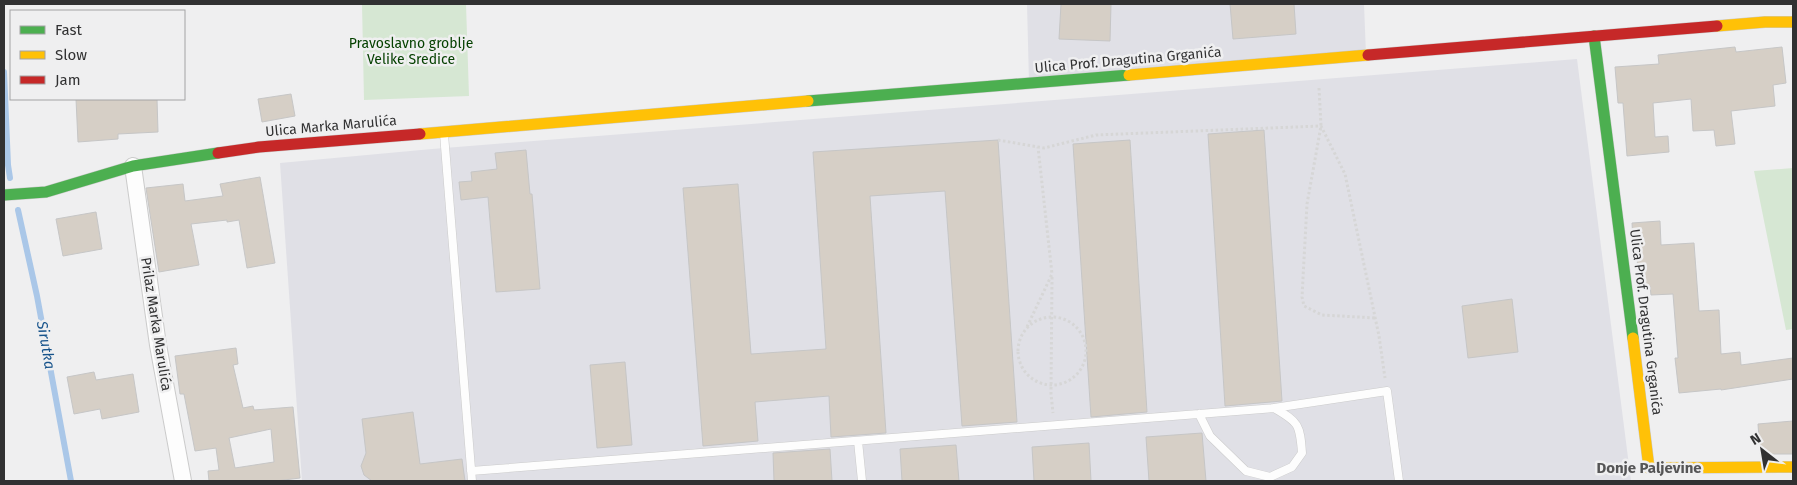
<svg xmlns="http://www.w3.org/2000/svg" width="1797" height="485" viewBox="0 0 1797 485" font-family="'Fira Sans',sans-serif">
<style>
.built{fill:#e0e0e6}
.green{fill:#d6e7d3}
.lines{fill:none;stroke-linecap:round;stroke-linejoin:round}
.stream{stroke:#aac7e8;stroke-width:6}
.building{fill:#d6cfc6;stroke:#c6c6c6;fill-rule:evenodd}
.lane-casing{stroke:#cbcbcb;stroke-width:9}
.street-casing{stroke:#cbcbcb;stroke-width:18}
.fast-casing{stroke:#cbcbcb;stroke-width:12}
.slow-casing{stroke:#cbcbcb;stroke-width:12}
.jam-casing{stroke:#cbcbcb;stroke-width:12}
.path{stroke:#d6d6d6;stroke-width:3;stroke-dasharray:2.5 2.5;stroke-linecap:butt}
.lane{stroke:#fdfdfd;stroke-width:8}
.street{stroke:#fdfdfd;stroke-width:16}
.fast{stroke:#4caf50;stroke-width:11}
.slow{stroke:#ffc107;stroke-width:11}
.jam{stroke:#c62828;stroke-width:11}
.labels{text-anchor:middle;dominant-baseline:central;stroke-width:5;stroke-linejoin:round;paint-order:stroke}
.park-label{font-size:14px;fill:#054100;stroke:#efeff0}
.street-label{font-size:14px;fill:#313132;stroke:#efeff0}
.water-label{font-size:15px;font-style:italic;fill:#17538b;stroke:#efeff0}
.neighbourhood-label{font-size:15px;font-weight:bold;fill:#555556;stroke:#efeff0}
</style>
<rect width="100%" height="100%" fill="#efeff0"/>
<!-- built -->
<path class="built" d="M1027,4H1364L1366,55L1029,83Z
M1577,59L1631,481H302L280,163L432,149Z"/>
<!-- green -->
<path class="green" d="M362,4H466L469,96L364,100Z
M1793,168V329L1786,330L1754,171Z"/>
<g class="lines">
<!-- stream -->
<path class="stream" d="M4,72L8,165L10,178
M18,210L37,296L71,481"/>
</g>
<!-- building -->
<path class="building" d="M1061,4H1111L1110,41L1059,39Z
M1230,4H1294L1296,34L1233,39Z
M1735,47L1736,52L1782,47L1786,83L1773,85L1775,106L1731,111L1735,144L1716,146L1714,130L1693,131L1691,99L1653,103L1655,137L1668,136L1669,152L1627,156L1623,103H1618L1615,67L1659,64L1658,55Z
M291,94L295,116L262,122L258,99Z
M76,99H157L158,132L118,134V139L78,142Z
M1264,130L1282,401L1225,406L1208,134Z
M998,140L1017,422L962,426L945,191L870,196L886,433L831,437L829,396L755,402L758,441L703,446L683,188L738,184L751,354L826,349L813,152Z
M1130,140L1147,412L1091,417L1073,144Z
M526,150L530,194H532L540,289L496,292L488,197L461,200L459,182L472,181L471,172L497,169L495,153Z
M260,177L275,263L247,268L239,220L227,222V220L191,224L199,265L159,272L146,188L183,184L185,201L223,196L220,184Z
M96,212L102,249L63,256L56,219Z
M1660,221L1661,245L1694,243L1699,311L1719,310L1721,354L1740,352L1741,365L1793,358V379L1721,390V389L1679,393L1675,358H1678L1673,294L1651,295L1650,286L1639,287L1637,257H1635L1633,240L1632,223Z
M1512,299L1518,352L1468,358L1462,306Z
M236,348L238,364L233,365L243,408L253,406L254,410L293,407L300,478L276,481H209L208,471L219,470L216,448L195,451L184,394H180L175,356ZM271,429L274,462L235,468L229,438Z
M625,362L632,445L597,448L590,365Z
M94,372L96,380L133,374L139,412L102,419L100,409L74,414L67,377Z
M413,412L420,464L462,459L465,481H372L364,475L361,466L366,453L362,419Z
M1793,421V454H1760L1758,424Z
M1202,433L1206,481H1149L1146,437Z
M1089,443L1091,481H1034L1032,447Z
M956,445L959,481H902L900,449Z
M830,449L832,481H774L773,453Z"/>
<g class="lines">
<!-- lane casing -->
<g class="lane-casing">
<path id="lane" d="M444,134L472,481
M1274,408L1387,391L1399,481
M858,441L862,481
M471,471L1274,408C1299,422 1300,425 1302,453L1292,467L1270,477L1246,471L1210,436L1199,414"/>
</g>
<!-- street casing -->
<g class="street-casing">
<path id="street" d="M133,166L158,345L183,481"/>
</g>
<!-- fast casing -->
<g class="fast-casing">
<path id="fast" d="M1594,36L1633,338
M808,101L1129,75
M4,195L46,192L133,166L218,153"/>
</g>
<!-- slow casing -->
<g class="slow-casing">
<path id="slow" d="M1717,26L1765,22H1793
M1129,75L1368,55
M420,134L808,101
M1633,338L1649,468L1793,467"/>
</g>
<!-- jam casing -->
<g class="jam-casing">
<path id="jam" d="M1368,55L1717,26
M218,153L259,147L420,134"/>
</g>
<!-- path -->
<path class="path" d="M1319,88L1321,126L1307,204L1302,297L1304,306L1322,315L1376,318
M998,140L1044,148L1096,135L1321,126L1345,174L1379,336L1385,378
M1052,277L1051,394L1053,413
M1018 351a34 34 0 1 1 68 0a34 34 0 1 1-68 0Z
M1027,327L1052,274L1038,147"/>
<!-- lane -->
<use href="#lane" class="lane"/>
<!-- street -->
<use href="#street" class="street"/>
<!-- fast -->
<use href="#fast" class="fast"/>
<!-- slow -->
<use href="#slow" class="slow"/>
<!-- jam -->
<use href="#jam" class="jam"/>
</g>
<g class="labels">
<!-- park labels -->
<g class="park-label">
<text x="411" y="43">Pravoslavno groblje<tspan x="411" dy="16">Velike Sredice</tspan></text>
</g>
<!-- street labels -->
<g class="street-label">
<text transform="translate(1128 60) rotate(-5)">Ulica Prof. Dragutina Grganića</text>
<text transform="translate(331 126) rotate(-5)">Ulica Marka Marulića</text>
<text transform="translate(1646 322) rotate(83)">Ulica Prof. Dragutina Grganića</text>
<text transform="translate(156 324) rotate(81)">Prilaz Marka Marulića</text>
</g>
<!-- water labels -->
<g class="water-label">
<text transform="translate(46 345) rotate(80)">Sirutka</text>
</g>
<!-- neighbourhood labels -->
<g class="neighbourhood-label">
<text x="1649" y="468">Donje Paljevine</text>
</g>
</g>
<!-- border -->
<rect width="1797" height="485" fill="none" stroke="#313132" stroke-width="10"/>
<!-- legend -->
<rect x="10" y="10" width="175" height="90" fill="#efeff0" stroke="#a3a3a4"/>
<rect x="20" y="26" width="25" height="8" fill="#4caf50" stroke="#a3a3a4"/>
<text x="55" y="35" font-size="15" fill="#313132">Fast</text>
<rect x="20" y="51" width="25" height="8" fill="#ffc107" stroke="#a3a3a4"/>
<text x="55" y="60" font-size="15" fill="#313132">Slow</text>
<rect x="20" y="76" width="25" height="8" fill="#c62828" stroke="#a3a3a4"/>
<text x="55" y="85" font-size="15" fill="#313132">Jam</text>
<!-- north arrow -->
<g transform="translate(1762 450) rotate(329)" stroke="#efeff0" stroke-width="4" paint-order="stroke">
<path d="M0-4L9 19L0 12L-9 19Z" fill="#313132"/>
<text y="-8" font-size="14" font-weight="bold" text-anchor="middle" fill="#313132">N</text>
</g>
</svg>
